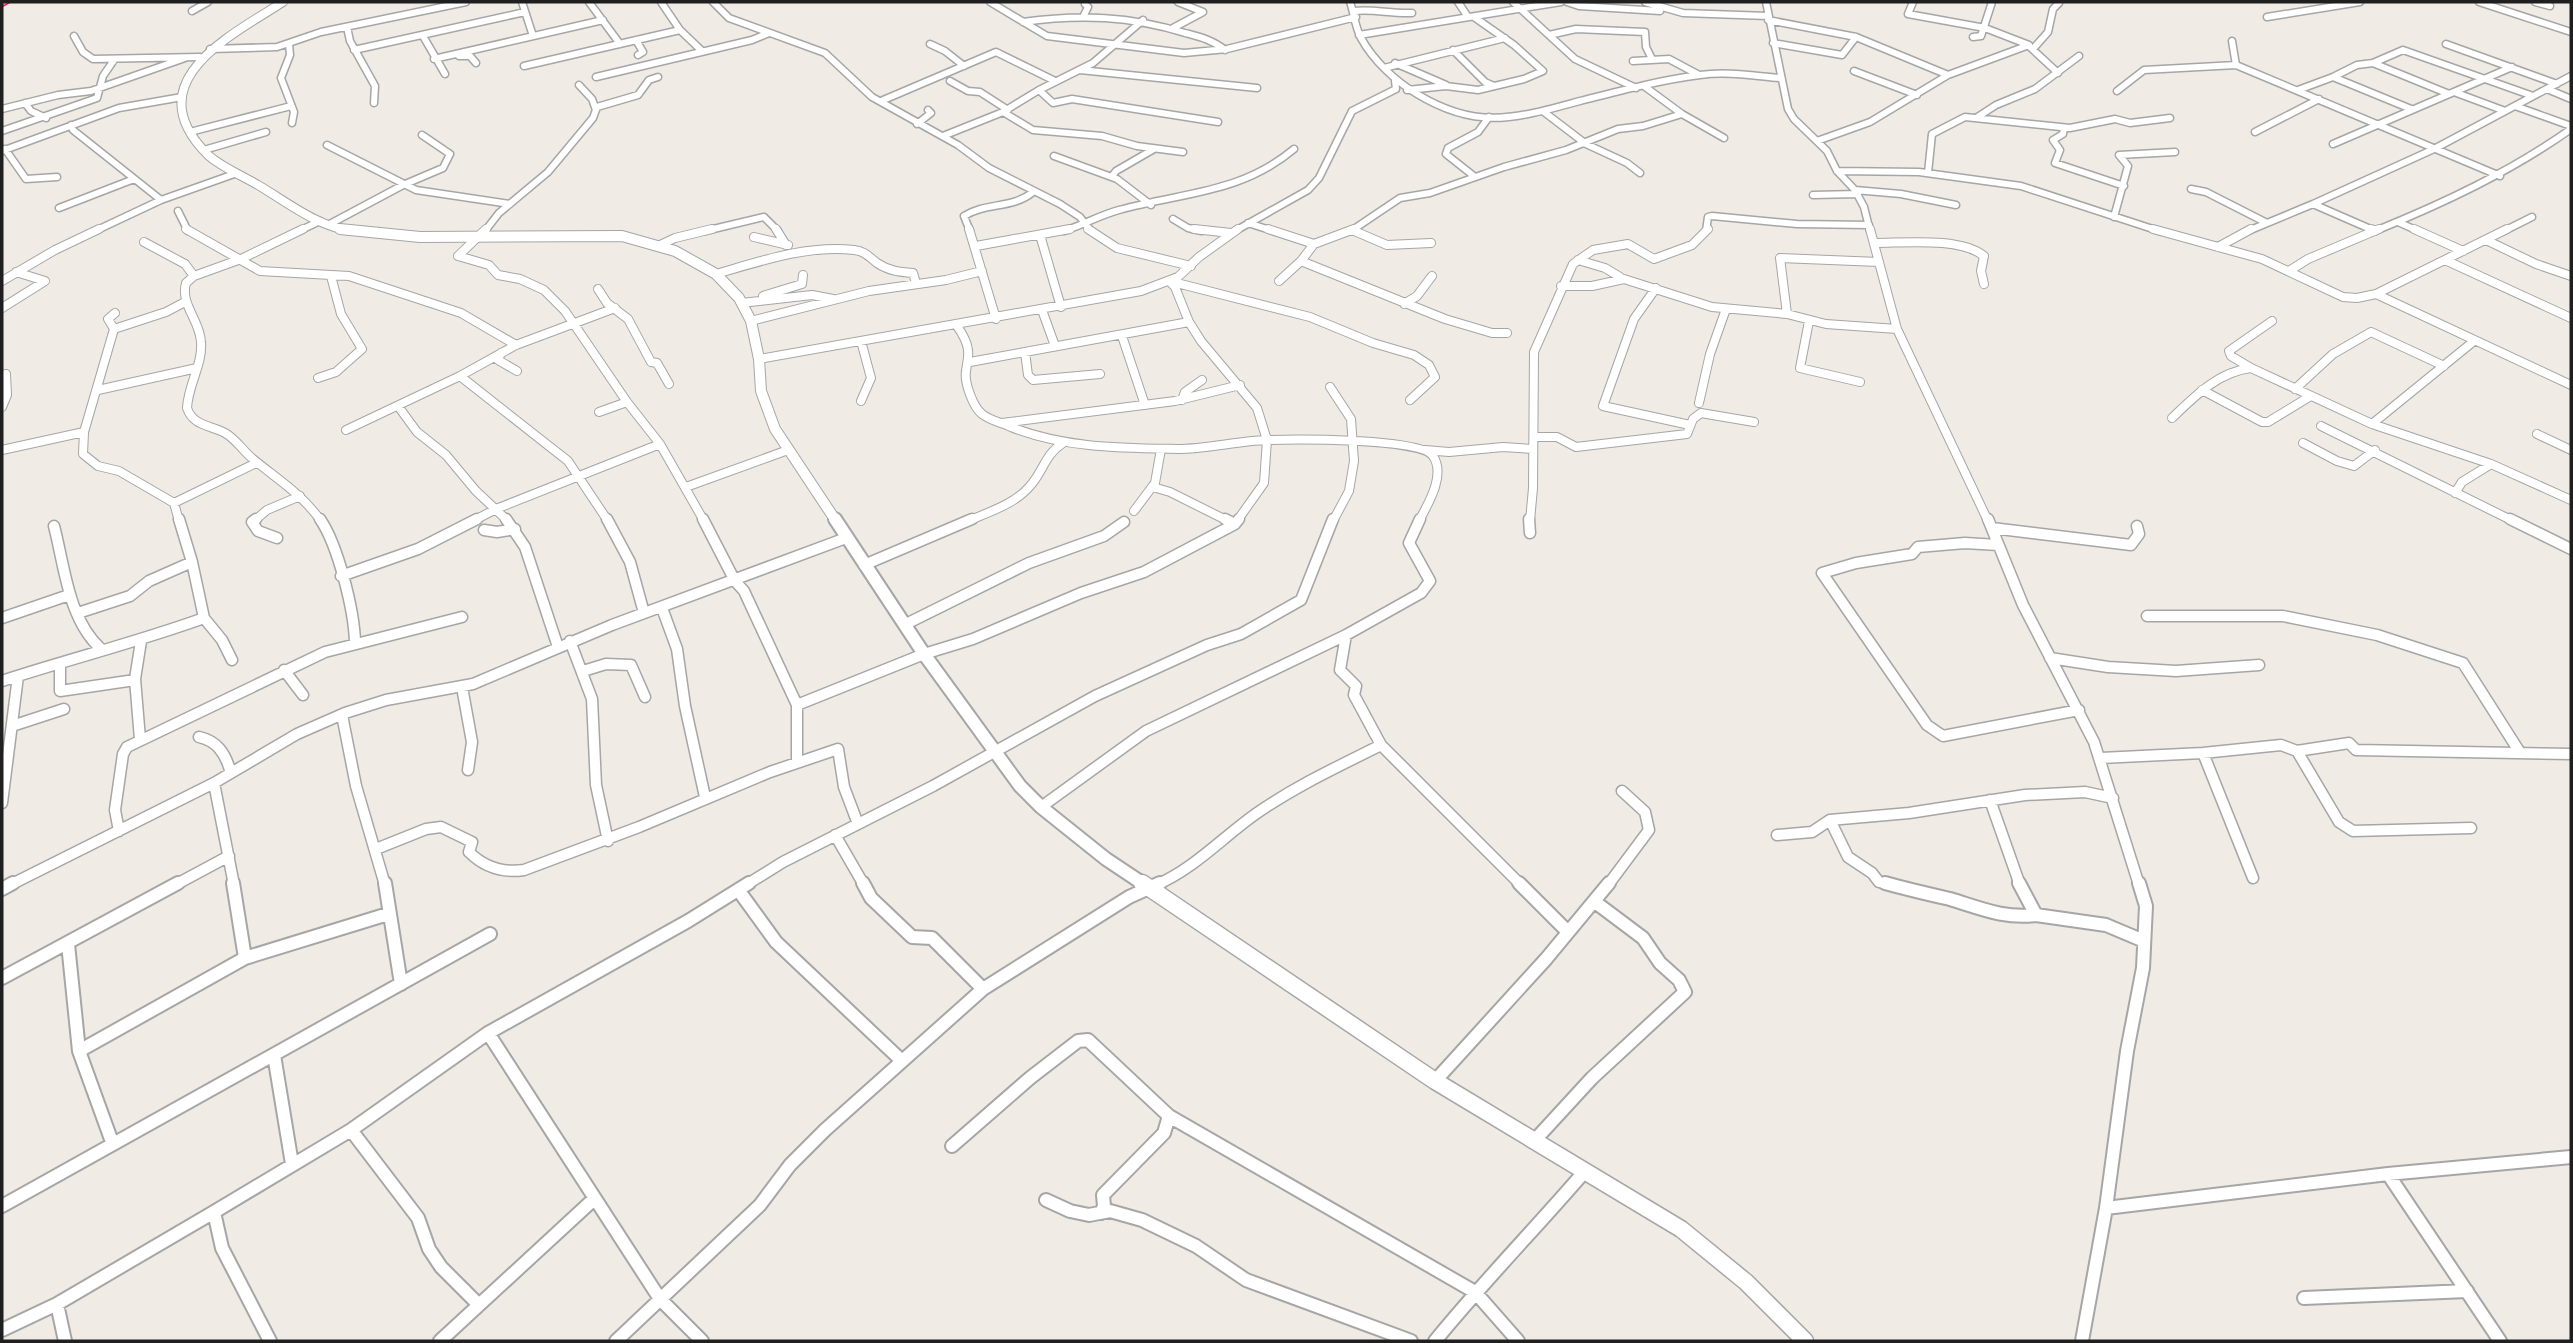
<svg xmlns="http://www.w3.org/2000/svg" width="2573" height="1343" viewBox="0 0 2573 1343" font-family="Overpass,sans-serif">
<style>
.lines{fill:none;stroke-linecap:round;stroke-linejoin:round}
.minor-far3-casing{stroke:#a6a6a6;stroke-width:9}
.minor-far2-casing{stroke:#a6a6a6;stroke-width:10}
.minor-far1-casing{stroke:#a6a6a6;stroke-width:13}
.minor-casing{stroke:#a6a6a6;stroke-width:16}
.tertiary-far3-casing{stroke:#a6a6a6;stroke-width:10}
.tertiary-far2-casing{stroke:#a6a6a6;stroke-width:12}
.tertiary-far1-casing{stroke:#a6a6a6;stroke-width:16}
.tertiary-casing{stroke:#a6a6a6;stroke-width:19}
.trunk-casing{stroke:#ed1270;stroke-width:3}
.minor-far3{stroke:#fff;stroke-width:6}
.minor-far2{stroke:#fff;stroke-width:8}
.minor-far1{stroke:#fff;stroke-width:10}
.minor{stroke:#fff;stroke-width:12}
.tertiary-far3{stroke:#fff;stroke-width:8}
.tertiary-far2{stroke:#fff;stroke-width:10}
.tertiary-far1{stroke:#fff;stroke-width:12}
.tertiary{stroke:#fff;stroke-width:16}
.trunk{fill:#f8a89e;fill-rule:evenodd}
</style>
<rect width="100%" height="100%" fill="#f0ebe4"/>
<g class="lines">
<!-- minor-far3 casing -->
<g class="minor-far3-casing">
<path id="minor-far3" d="M522,2L533,36
M589,2L620,44
M661,2L680,30L702,51
M713,2L729,18L825,53L872,97L958,145L989,168L1060,204L1080,217L1091,231
M990,2L1047,36L1184,53L1227,49L1356,17
M1350,2C1354,13 1355,27 1361,38C1373,60 1395,81 1417,94C1478,131 1516,118 1580,101C1619,91 1660,80 1700,75C1727,71 1754,76 1780,78
M1458,2L1468,17
M1513,2L1575,59L1636,88
M1567,2L1579,6L1660,11
M1645,2L1683,13L1768,16
M1766,2L1788,109L1794,119L1827,151L1837,171L1855,190L1864,207L1870,231
M1913,2L1908,14L1985,28L2029,45L1948,75
M2479,2L2571,32
M2535,2L2550,6
M192,11L208,2
M1354,11C1375,9 1391,14 1412,13
M1083,17L1088,7L1085,4
M2267,17L2360,2
M1768,20L1856,37L1948,75L1870,122L1817,141
M1023,22C1080,14 1130,16 1185,33C1200,37 1213,40 1225,50
M347,27L350,41L375,86L374,103
M1173,28L1203,12L1178,2
M1359,35L1561,2
M1549,35L1576,29L1645,32L1646,47L1652,59
M74,36L83,52L93,59L200,57
M423,36L445,74
M1973,37L1981,36L1992,2
M636,40L643,52L638,55
M2232,41L2236,65
M1773,43L1842,55L1856,37
M289,44L290,55L281,78L294,112L292,123
M930,44L945,51L964,66
M2446,44L2557,84
M2029,46L2058,73
M210,49L277,47L321,32L466,2
M2033,49L2048,32L2053,9L2059,3
M354,50L525,12
M1453,50L1485,82L1494,86
M459,56H470L476,63
M434,59L603,20
M1633,61L1669,59L1699,75
M1395,63L1446,85
M524,66L680,30
M1384,68L1505,38
M1080,70L1257,88
M1854,71L1917,95
M596,77L752,40L769,33
M2333,77L2357,65L2373,63
M950,81L968,91L980,92L1008,110
M579,85L592,99L596,110
M1644,86L1682,114L1724,138
M2547,89L2571,99
M1039,90L1053,103L1072,99L1218,122
M1407,90L1446,86L1478,90L1524,79L1543,71L1514,45L1474,17
M2298,90L2333,77L2411,109
M2117,91L2144,70L2236,65L2500,176
M2454,92L2505,111
M2449,94L2373,63L2403,50L2533,96
M881,101L996,52L1055,81
M25,103L31,111L46,118
M2515,106L2571,126
M2,109L58,95L91,91L185,58
M1003,112L1033,130L1102,136L1137,146L1183,152
M1544,112L1586,144L1627,163L1640,173
M1976,118L1996,105L2035,89L2079,56
M917,124L931,113L928,110
M71,125L73,130L161,200L95,231
M2064,128L2063,134L2053,140L2060,150L2055,163L2124,186
M2,131L97,98L103,76L114,60
M190,132L291,106
M2255,132L2319,99
M943,136L1003,112L1039,90L1093,63L1143,20
M2333,144L2512,67
M327,145L416,190L510,204
M5,149L26,179L57,177
M204,150L266,132
M2,151L119,108L182,97
M1054,156L1117,179L1151,205
M1837,171L1919,172L2021,186L2159,231
M1928,173L1932,134L1965,117L2070,128L2115,119L2130,123L2170,118
M1475,177L1446,154L1448,148L1478,132L1489,117
M1115,178L1112,176L1116,171L1154,149
M2191,189L2206,192L2265,222
M1855,190L1901,194L1956,205
M1813,195L1858,194
M161,200L237,173
M2313,204L2434,149L2571,76
M59,208L134,179
M178,211L188,231
M2114,217L2128,166L2119,155L2175,152
M1173,219L1188,228L1202,231
M2398,222L2418,231
M1248,223L1273,231
M328,225L403,185L443,168L450,154L422,135
M299,231L320,221
M485,231L499,213L548,172L593,118L597,107L638,95L649,80L658,77
M705,231L764,217L778,231
M970,231L964,216C986,202 1013,209 1033,192
M1064,231C1083,225 1100,215 1119,210C1183,192 1240,194 1294,149
M1235,231L1308,190L1319,178L1352,111L1396,89L1395,81
M1351,231L1400,198L1430,193L1504,167L1566,150L1618,129L1643,126L1682,114
M1706,231L1708,217L1712,216L1797,224L1869,225
M2248,231L2313,204L2375,231
M2375,231C2444,203 2510,172 2571,129
M2504,231L2532,217"/>
</g>
<!-- minor-far2 casing -->
<g class="minor-far2-casing">
<path id="minor-far2" d="M186,229L260,271L349,276L461,313L516,345
M303,229L241,259L194,276L186,283C180,305 200,320 201,342C203,364 188,385 187,408C193,426 210,425 225,433C236,439 243,451 253,459C277,479 302,494 321,521
M776,229L786,245
M969,229L996,319
M1088,229L1117,248L1191,266
M1194,229L1231,233
M1268,229L1314,244L1301,261L1279,281
M1870,229L1897,329L1988,521
M2153,229L2262,259L2343,297L2357,298L2376,294L2571,385
M2371,229L2375,231
M2414,229L2463,251
M1352,230L1387,245L1431,243
M1040,235L1061,307
M754,237L788,245
M2486,240L2536,264L2571,276
M144,242L185,264L194,276
M1875,243C1905,243 1960,237 1984,256L1981,271L1984,284
M1314,244L1354,229
M660,245L675,238L712,229
M976,246L1070,229
M2218,247L2251,229
M458,256L489,265L498,275L520,279L544,290L565,311L627,402L660,444L704,521
M458,256L486,229
M1578,260L1605,268L1620,277
M2445,260L2571,318
M1301,261L1445,319L1492,333H1507
M2289,271L2308,259L2379,229
M716,274C761,261 806,245 854,250C865,251 869,257 877,263C889,271 900,272 913,273L916,283
M2,281L55,250L99,229
M1169,281L1310,317L1373,343L1414,355L1429,365L1435,377L1410,400
M1169,281L1175,287L1189,322L1201,341L1257,408L1267,440L1264,483L1237,521
M1561,286H1592L1624,279L1712,307L1787,314L1826,324L1897,329
M1656,288L1634,319L1603,406L1690,425
M598,289L607,303L628,319L651,362L657,363L669,384
M2376,294L2507,229
M763,296L802,284L803,275
M741,303L812,295L833,299
M1404,304L1417,296L1432,276
M2,308L45,281L16,272
M1042,310L1055,346
M115,313L108,319L114,329L84,432L83,454L98,466L119,471L174,503L179,521
M1787,314L1780,258L1879,262
M751,321L869,291L946,280L982,271
M1809,321L1800,368L1860,382
M957,326C962,333 967,341 968,350C969,357 967,363 966,371C964,382 973,407 982,414C989,420 1002,423 1011,427C1064,448 1121,448 1177,449C1207,449 1237,441 1267,440C1293,439 1421,438 1433,456C1446,475 1428,504 1419,521
M114,329L166,312L185,302
M1122,336L1145,405
M861,341L871,378L861,401
M1025,352L1028,375L1033,380L1100,374
M501,353L498,360L517,371
M759,359L1141,291L1178,277L1199,257L1238,229
M970,362L1189,322
M2251,368L2372,424L2491,464L2571,500
M460,376L568,461L608,521
M318,378L336,372L362,349L341,314L331,276
M1330,387L1351,419L1354,461L1349,491L1333,521
M2295,389L2333,354L2371,332L2444,366
M98,390L197,368
M2202,390L2262,422H2268L2309,397
M1182,400L1185,392L1202,380
M1699,403L1710,354L1726,309
M398,406L417,432L446,455L476,491L508,521
M2,407L7,395L6,374
M599,412L627,402
M2172,418C2195,396 2218,372 2251,368L2231,356L2229,351L2272,321
M1002,423L1175,401L1240,385
M2372,424L2474,341
M2321,426L2513,521
M346,430L460,376L516,345L615,308
M2537,434L2571,450
M1536,437H1557L1576,447L1687,434L1693,419L1701,413L1754,422
M2303,443L2337,461L2354,466L2375,450
M2,450L84,432
M1425,450L1449,452L1503,447L1533,449
M686,487L788,450
M1153,487L1170,492L1228,521
M2455,493L2462,482L2491,464
M174,503L256,463
M1134,511L1155,483L1161,449
M254,521L267,510L300,496
M473,521L496,509L660,444
M968,521C989,512 1015,504 1030,486C1043,472 1045,454 1063,443
M1530,521L1533,488L1534,352L1573,264L1593,250L1628,244L1654,259L1692,245L1708,229"/>
</g>
<!-- minor-far1 casing -->
<g class="minor-far1-casing">
<path id="minor-far1" d="M179,519L192,562L204,618L222,640L232,660
M256,519L252,522L258,531L277,538
M320,519C338,545 354,610 355,642
M506,519L525,547L558,647
M607,519L630,562L644,613
M703,519L735,581L744,591L797,705V760
M1225,519L1235,524
M1529,519L1530,533
M1988,519L2023,605L2094,742L2139,885
M2510,519L2571,549
M54,526C65,568 68,619 101,649
M1992,528L2131,545L2139,534L2137,526
M484,530L497,532L515,529
M1998,545L1965,543L1918,547L1912,554L1856,563L1822,573L1927,725L1943,736L2079,710
M864,565L972,519
M341,576L418,549L477,519
M662,608L677,649L685,706L705,797
M78,613L130,596L149,581L192,562
M2147,616H2283L2377,635L2463,663L2519,751
M2,618L69,595
M906,624L1029,563L1104,536L1124,522
M1346,635L1340,670L1356,686L1354,695L1381,745L1521,885
M570,641L592,699L596,785L608,841
M2050,658L2108,667L2176,671L2259,665
M60,663V691L135,680
M284,670L303,695
M583,671L606,664L631,665L645,697
M2,681C69,659 138,642 204,618
M462,687L472,742L468,770
M797,705L924,654L973,639L1081,593L1144,572L1235,524L1239,519
M342,715L356,786L385,885
M12,726L64,709
M199,737C217,741 225,753 230,770
M140,739L135,679L141,641
M2297,751L2339,822L2353,831L2471,828
M2203,753L2253,878
M2101,758L2203,753L2281,745L2297,751L2349,743L2356,750L2571,754
M214,783L234,885
M1990,800L2020,885
M2,803L18,676
M1041,807L1146,731L1346,635L1421,593L1430,581L1409,543L1420,519
M1830,820L1848,857L1872,873L1879,882L1892,885
M119,831L115,810L123,754L127,747L325,652L462,617
M835,835L864,885
M1777,835L1812,832L1830,820L1909,813L2025,795L2085,792L2113,798
M376,849L426,829L441,827L472,842L469,852C484,867 503,873 524,870L639,827L770,772L838,749L844,787L858,824
M10,885L214,783L297,734L345,713L386,700L473,684L612,625L846,538
M175,885L229,856
M746,885L783,862L933,786L1095,696L1207,645L1241,634L1301,600L1333,519
M1156,885C1194,869 1224,836 1257,813C1296,786 1339,766 1381,745
M1608,885L1649,830L1645,812L1622,791"/>
</g>
<!-- minor casing -->
<g class="minor-casing">
<path id="minor" d="M233,883L245,958
M385,883L401,984
M863,883L871,898L912,937L932,938L983,989
M1519,883L1568,932
M1885,883C1906,889 1928,894 1950,899C1980,908 2004,919 2036,915
M2019,883L2036,915L2106,925L2144,941
M2,889L13,883
M739,891L776,942L902,1061
M68,944L79,1051L112,1142
M2,978L178,883
M488,1033L660,1299L702,1341
M79,1051L245,958L388,914
M274,1055L292,1164
M1435,1081L1546,959L1609,883
M351,1130L418,1218L429,1249L441,1267L479,1305
M1535,1140L1592,1078L1685,992L1679,980L1660,963L1643,938L1595,902
M952,1146L1030,1078L1078,1041L1088,1040L1169,1116L1475,1292L1518,1341
M2388,1174L2500,1341
M1046,1200L1070,1211L1089,1215L1110,1211L1142,1220L1196,1246L1246,1280L1411,1341
M2,1206L490,934
M2106,1208L2388,1174L2571,1157
M214,1212L222,1248L270,1341
M1101,1213L1104,1206L1103,1195L1164,1133L1169,1116
M2304,1298L2467,1291
M57,1304L65,1341
M2,1330L57,1304L214,1212L351,1130L488,1033L688,921L749,883
M440,1341L594,1199
M616,1341L760,1205L790,1165L825,1130L983,989L1129,897L1160,883
M1435,1341C1483,1282 1536,1228 1585,1171
M2082,1341L2106,1208L2127,1051L2143,968L2146,906L2139,883"/>
</g>
<!-- tertiary-far3 casing -->
<g class="tertiary-far3-casing">
<path id="tertiary-far3" d="M283,2C230,36 135,82 208,155C221,167 243,176 258,185C287,202 319,228 353,231"/>
</g>
<!-- tertiary-far2 casing -->
<g class="tertiary-far2-casing">
<path id="tertiary-far2" d="M340,229L420,237L622,236L675,251L716,274L739,298L751,321L759,359L761,391L775,429L836,521"/>
</g>
<!-- tertiary-far1 casing -->
<g class="tertiary-far1-casing">
<path id="tertiary-far1" d="M835,519L924,654L1020,786L1041,807L1106,859L1145,885"/>
</g>
<!-- tertiary casing -->
<g class="tertiary-casing">
<path id="tertiary" d="M1142,883L1435,1081L1681,1229L1746,1282L1805,1341"/>
</g>
<!-- trunk casing -->
<g class="trunk-casing">
<path id="trunk" d="M2,2H9L2,6Z"/>
</g>
<!-- minor-far3 -->
<use href="#minor-far3" class="minor-far3"/>
<!-- minor-far2 -->
<use href="#minor-far2" class="minor-far2"/>
<!-- minor-far1 -->
<use href="#minor-far1" class="minor-far1"/>
<!-- minor -->
<use href="#minor" class="minor"/>
<!-- tertiary-far3 -->
<use href="#tertiary-far3" class="tertiary-far3"/>
<!-- tertiary-far2 -->
<use href="#tertiary-far2" class="tertiary-far2"/>
<!-- tertiary-far1 -->
<use href="#tertiary-far1" class="tertiary-far1"/>
<!-- tertiary -->
<use href="#tertiary" class="tertiary"/>
<!-- trunk -->
<use href="#trunk" class="trunk"/>
</g>
<!-- border -->
<rect width="2573" height="1343" fill="none" stroke="#1f1f1f" stroke-width="7"/>
</svg>
